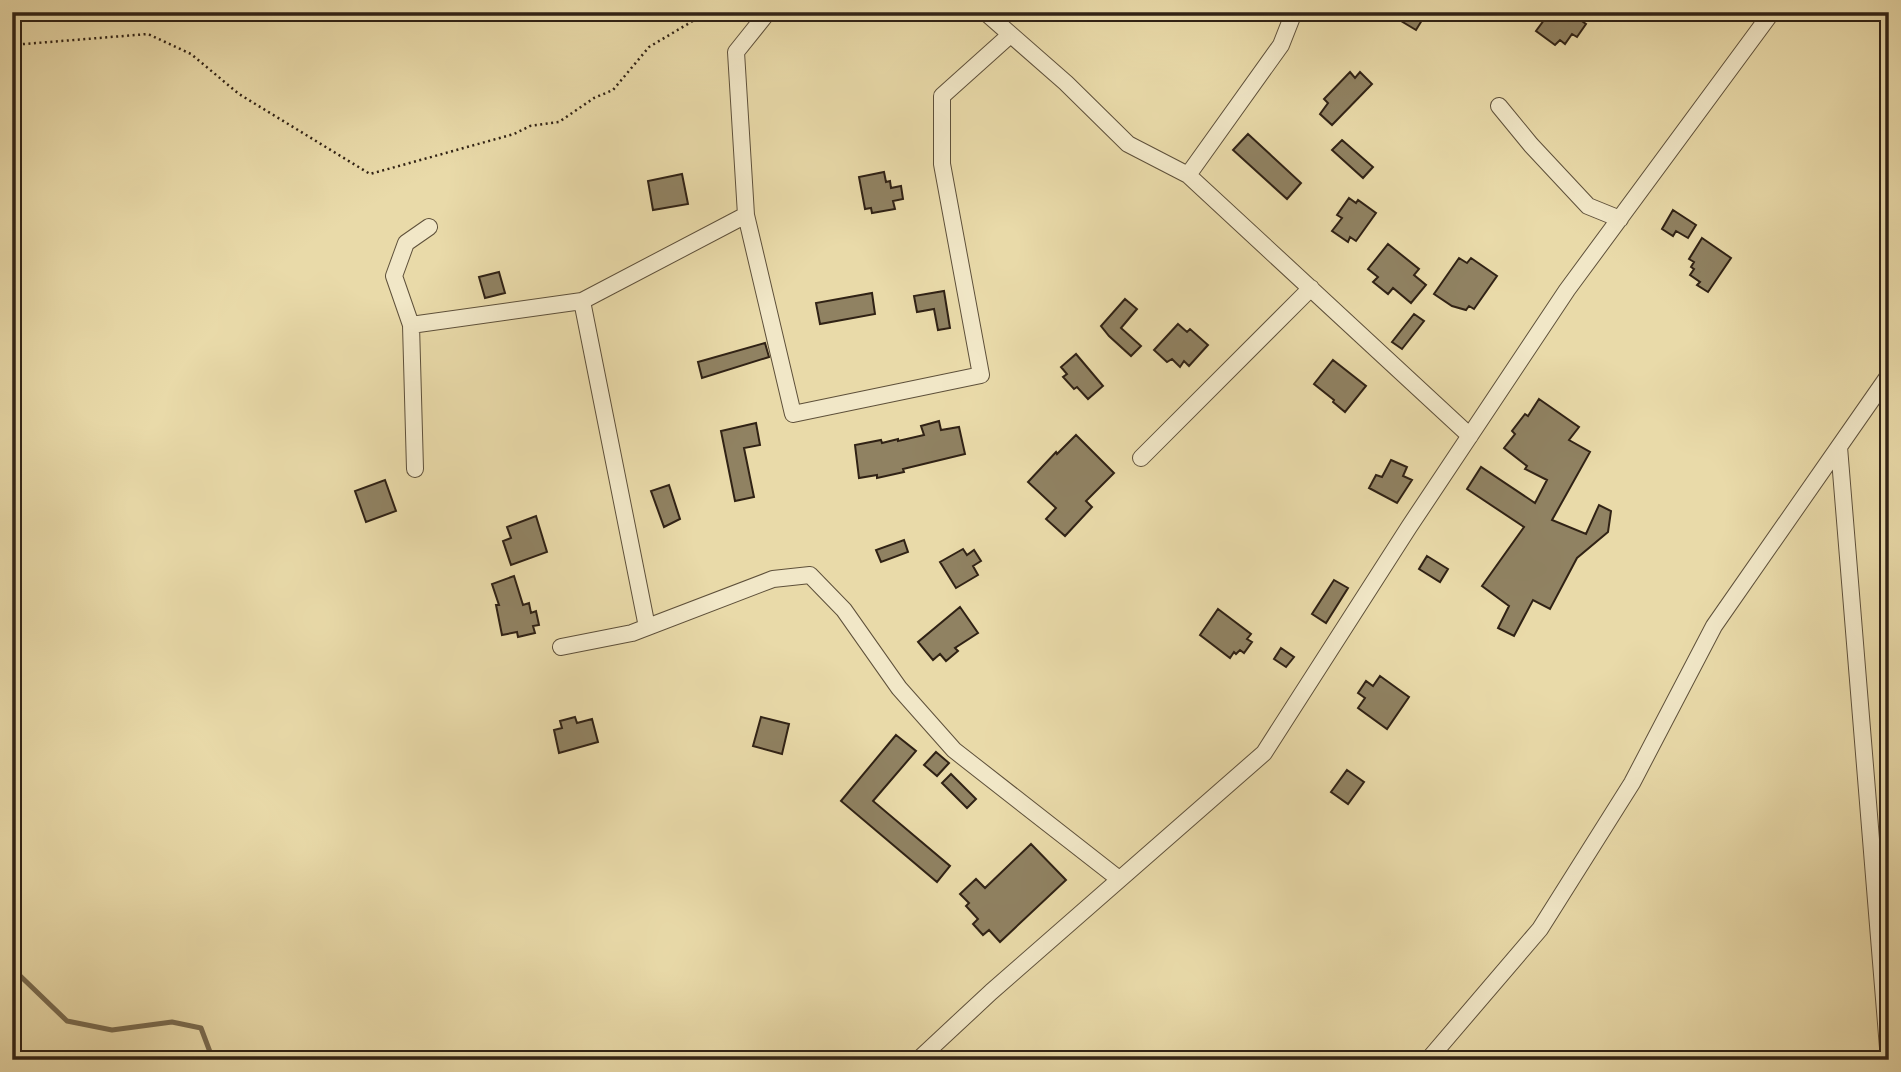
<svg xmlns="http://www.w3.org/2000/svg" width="1901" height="1072" viewBox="0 0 1901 1072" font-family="Cardo,serif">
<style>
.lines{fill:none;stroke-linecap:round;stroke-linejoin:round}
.stream{stroke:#796b50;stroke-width:5}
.building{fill:#908262;stroke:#302215;stroke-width:2}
.minor-casing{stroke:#5e503a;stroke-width:18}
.path{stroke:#302215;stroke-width:2.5;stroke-dasharray:2 3.5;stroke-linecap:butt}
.minor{stroke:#f1e7c7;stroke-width:16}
</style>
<rect width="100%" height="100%" fill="#e9daa9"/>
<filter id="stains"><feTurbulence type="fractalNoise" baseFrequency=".00286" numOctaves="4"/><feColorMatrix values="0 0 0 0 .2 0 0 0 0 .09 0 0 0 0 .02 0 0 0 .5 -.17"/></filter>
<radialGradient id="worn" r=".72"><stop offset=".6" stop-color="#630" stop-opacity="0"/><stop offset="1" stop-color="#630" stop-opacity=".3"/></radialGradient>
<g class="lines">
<!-- stream -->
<path class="stream" d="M12,968L67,1021L112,1030L172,1022L201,1028L213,1060"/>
</g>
<!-- building -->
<path class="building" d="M1386,12H1427L1416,30Z
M1550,12H1569L1586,24L1577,37L1572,34L1565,44L1560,40L1555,45L1536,31Z
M1350,72L1355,78L1360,72L1372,84L1332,125L1320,114L1328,103L1324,99Z
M1248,134L1301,183L1287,199L1233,150Z
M1342,140L1373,167L1363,178L1332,150Z
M884,172L886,182L890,181L891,188L901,186L903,199L893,201L895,209L872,213L871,208L865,209L859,177Z
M682,174L688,204L653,210L648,181Z
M1349,198L1356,203L1358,200L1376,213L1356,241L1350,237L1348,242L1332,231L1342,218L1337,215Z
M1673,210L1696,225L1688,238L1676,231L1673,236L1662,229Z
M1702,238L1731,258L1708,292L1697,285L1700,282L1690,275L1694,269L1691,267L1694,262L1689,259Z
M1388,244L1419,269L1414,275L1426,285L1411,303L1393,288L1388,294L1373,282L1378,277L1368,269Z
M1459,258L1467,263L1471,258L1497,276L1474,309L1469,306L1466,310L1452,306L1434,294Z
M499,272L505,293L485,298L479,277Z
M944,291L950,328L938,330L934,309L917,312L914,296Z
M872,293L875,314L820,324L816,303Z
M1125,299L1137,309L1121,328L1141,346L1131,356L1109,336L1101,326Z
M1414,314L1424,321L1402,349L1392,342Z
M1178,324L1187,332L1190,329L1208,345L1189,366L1184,361L1180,367L1172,359L1167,362L1154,350Z
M765,343L769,357L702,378L698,362Z
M1076,354L1103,386L1088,399L1077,387L1074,389L1063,377L1067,374L1061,367Z
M1333,360L1366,386L1345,412L1333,402L1334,400L1314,384Z
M1539,399L1579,427L1569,440L1590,452L1552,520L1586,534L1599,505L1611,511L1608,532L1577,558L1550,609L1533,600L1514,636L1498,628L1509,606L1482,586L1524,527L1467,489L1481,467L1535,503L1547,480L1525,469L1527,466L1504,448L1515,434L1512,431L1525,414L1528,416Z
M939,421L941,430L959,427L965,454L903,469L904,472L877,478V475L859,478L855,445L881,440L882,443L898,439V441L924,435L921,426Z
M756,423L760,445L744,448L754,497L735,501L721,431Z
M1076,435L1114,473L1086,501L1092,507L1065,536L1046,519L1056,508L1028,482L1056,452L1057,454Z
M1391,460L1407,467L1403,476L1412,480L1397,503L1369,488L1376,475L1382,477Z
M385,480L396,511L366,522L355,491Z
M669,485L680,519L664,527L651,491Z
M536,516L547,552L511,565L503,541L511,538L507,527Z
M904,540L908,552L881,562L876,550Z
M963,549L967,555L974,550L981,561L973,566L978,575L956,588L940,562Z
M1427,556L1448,569L1440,582L1419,569Z
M514,576L523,605L529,603L531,613L536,611L539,625L533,626L535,633L518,637L517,632L502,635L496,605H499L492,584Z
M1334,580L1348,588L1326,623L1312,614Z
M960,607L978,633L955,648L958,651L946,661L940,654L933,660L918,642Z
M1218,609L1251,634L1247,639L1252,642L1244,653L1240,650L1236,654L1234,652L1230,658L1200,635Z
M1281,648L1294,657L1286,667L1274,659Z
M1380,676L1409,697L1387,729L1358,708L1365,698L1358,693L1366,681L1373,686Z
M575,717L577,723L592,719L598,742L559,753L554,730L562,728L560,721Z
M761,717L789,724L782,754L753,746Z
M896,735L916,751L873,801L950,866L937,882L841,801Z
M936,752L949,763L937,776L924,765Z
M1347,770L1364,782L1348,804L1331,792Z
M951,774L976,799L967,808L942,783Z
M1031,844L1066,880L1000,942L989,930L983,935L973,924L978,919L966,906L969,903L960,894L976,879L985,888Z"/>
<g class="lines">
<!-- minor casing -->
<g class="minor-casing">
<path id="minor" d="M768,12L736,52L746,215L793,414L981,375L942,164V96L1010,35
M985,12L1066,83L1128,144L1188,175L1470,436
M1499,106L1531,145L1588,206L1620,219
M1188,175L1281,45L1294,12
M582,301L647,627
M411,325L582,301L746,215
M1839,447L1889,1060
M1141,458L1311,288
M415,469L411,325L394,276L406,243L429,227
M561,647L632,633L773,579L810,575L844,610L899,688L954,750L1119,879
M918,1060L991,992L1264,753L1409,527L1567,290L1772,12
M1428,1060L1540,929L1632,783L1714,626L1889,375"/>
</g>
<!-- path -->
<path class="path" d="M12,45L148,34L191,54L239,94L370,174L514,134L530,126L559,122L594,98L613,90L649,47L708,12"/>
<!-- minor -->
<use href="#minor" class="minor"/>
</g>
<!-- margin -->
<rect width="1901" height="1072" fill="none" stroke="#e9daa9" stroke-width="42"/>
<rect x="14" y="14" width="1873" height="1044" fill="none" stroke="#302215" stroke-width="3.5"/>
<rect x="21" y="21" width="1859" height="1030" fill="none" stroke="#302215" stroke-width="2"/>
<rect width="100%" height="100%" filter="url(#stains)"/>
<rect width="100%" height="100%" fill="url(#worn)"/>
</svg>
